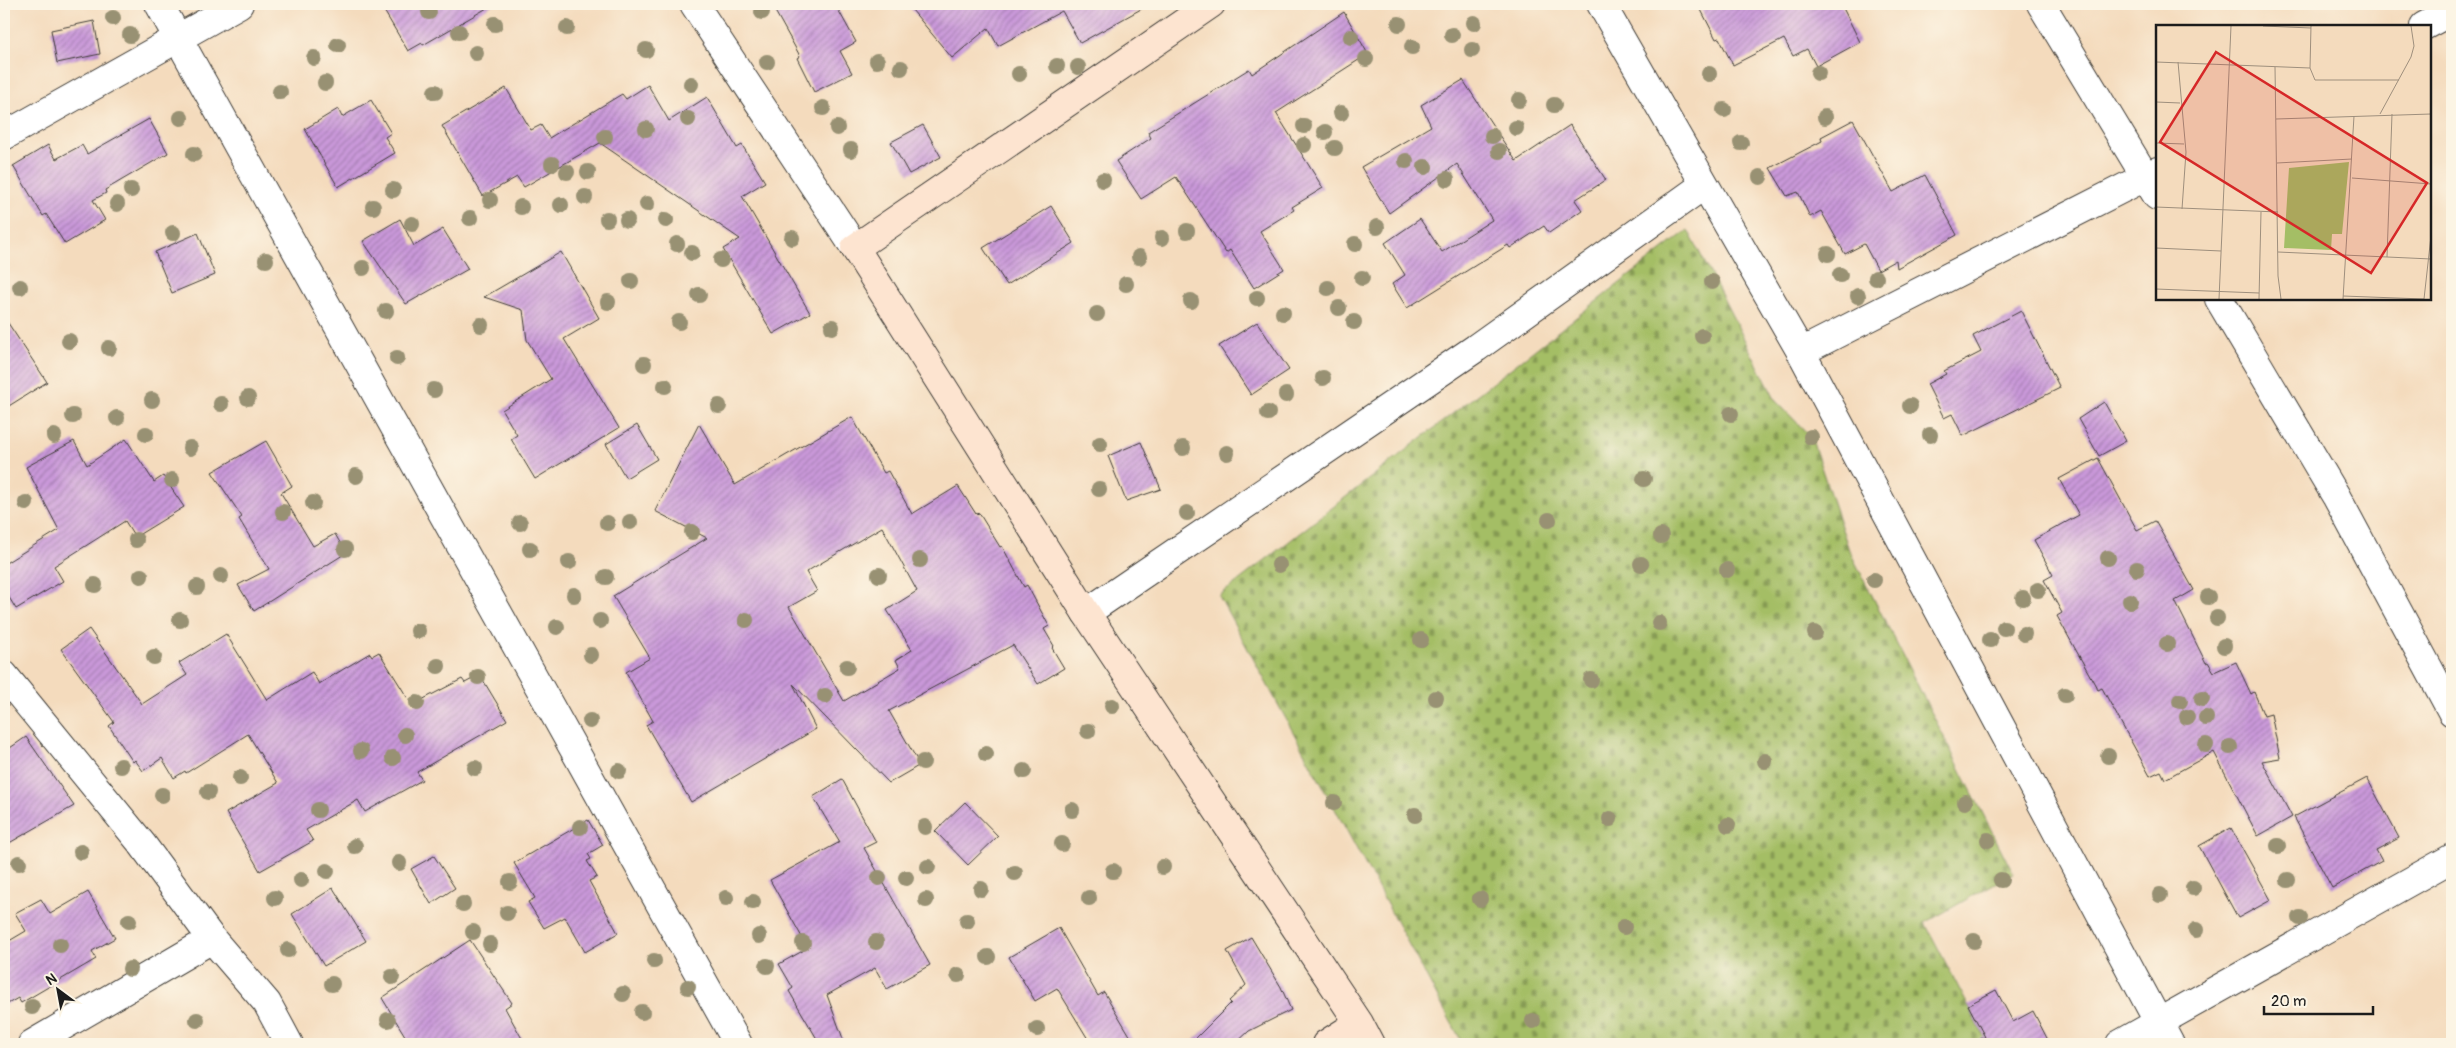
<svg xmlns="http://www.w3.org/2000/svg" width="2456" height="1048" viewBox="0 0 2456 1048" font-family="Pangolin,sans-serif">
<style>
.cemetery{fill:url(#cemetery-stones);stroke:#606d40}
.building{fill:url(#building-hatch);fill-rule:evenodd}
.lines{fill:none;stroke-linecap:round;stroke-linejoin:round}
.street-casing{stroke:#3c3934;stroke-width:30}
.secondary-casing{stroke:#3c3934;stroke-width:30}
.street{stroke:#fff;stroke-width:28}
.secondary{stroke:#fde4d0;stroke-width:28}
.tree{fill:#989173}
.inset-road{fill:none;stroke:#9e8f7d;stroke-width:1}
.view{fill:#d62828;fill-opacity:0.15;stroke:#d62828;stroke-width:2.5}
.inset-edge{fill:none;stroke:#1c1c1c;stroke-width:2.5}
</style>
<defs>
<pattern id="cemetery-stones" width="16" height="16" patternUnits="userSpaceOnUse" patternTransform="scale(1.25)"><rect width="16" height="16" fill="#a4be65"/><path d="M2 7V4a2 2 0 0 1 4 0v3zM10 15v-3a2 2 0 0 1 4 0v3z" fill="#859a52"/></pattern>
<pattern id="building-hatch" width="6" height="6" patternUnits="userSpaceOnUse" patternTransform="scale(1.25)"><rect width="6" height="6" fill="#ca99da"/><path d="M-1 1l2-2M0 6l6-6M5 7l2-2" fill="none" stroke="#a37cb0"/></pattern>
</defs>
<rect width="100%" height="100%" fill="#fcf5e5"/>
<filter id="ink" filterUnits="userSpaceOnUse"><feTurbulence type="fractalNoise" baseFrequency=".02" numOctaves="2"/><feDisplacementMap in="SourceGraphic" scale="10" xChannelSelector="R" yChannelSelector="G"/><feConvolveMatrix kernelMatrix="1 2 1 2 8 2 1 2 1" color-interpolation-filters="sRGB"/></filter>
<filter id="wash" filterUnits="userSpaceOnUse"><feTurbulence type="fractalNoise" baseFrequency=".0096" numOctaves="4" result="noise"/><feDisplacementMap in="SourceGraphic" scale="20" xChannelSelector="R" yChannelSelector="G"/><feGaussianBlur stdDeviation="1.12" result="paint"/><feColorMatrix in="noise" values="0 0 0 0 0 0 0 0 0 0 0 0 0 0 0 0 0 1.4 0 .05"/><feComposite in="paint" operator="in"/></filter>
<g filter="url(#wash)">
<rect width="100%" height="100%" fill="#f4dbbd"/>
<!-- cemetery -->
<path class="cemetery" d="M1688,230L1776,401L1811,437L1849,550L2013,873L1925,923L1988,1044H1463L1219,596Z"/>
<g id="blocks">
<!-- building -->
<path class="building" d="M380,4H494L423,45L422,43L408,51Z
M771,4H835L856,42L840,51L852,73L814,92L797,58L800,56Z
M907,4H1150L1080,43L1062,11L998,46L988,28L952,58Z
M1698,4H1841L1860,42L1816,66L1807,49L1793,56L1784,39L1733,65L1719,38L1716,39Z
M1344,12L1368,54L1276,113L1323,188L1292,207L1294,210L1260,231L1284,269L1254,288L1230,250L1226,253L1176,177L1141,199L1116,161L1151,138L1148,132L1249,69L1252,74Z
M94,21L100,54L57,63L51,30Z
M1463,80L1516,161L1570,125L1606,180L1575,200L1582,210L1549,233L1544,226L1510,248L1508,245L1407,308L1392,284L1405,275L1385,243L1420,219L1442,252L1492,220L1491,218L1457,164L1389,213L1361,167L1431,126L1421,105Z
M648,85L669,121L707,97L737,148L742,145L765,182L742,196L810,313L773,334L723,249L740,239L600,143L524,187L517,177L483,196L442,126L506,88L531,130L541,125L549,138L622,94L626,99Z
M371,100L391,133L385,137L395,153L338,187L305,129L338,109L342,117Z
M149,119L168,153L105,190L106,193L93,200L105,220L65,244L46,214L43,216L13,166L48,145L56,159L82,145L87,154Z
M1853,120L1893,192L1925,175L1957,235L1897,268L1896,260L1878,270L1864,244L1845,254L1821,211L1810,217L1798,192L1787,196L1770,168L1822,141L1821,137Z
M923,125L941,157L909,174L891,142Z
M1051,206L1074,243L1007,285L983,248Z
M400,219L414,246L443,229L468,269L406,304L363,241Z
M198,233L215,275L172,293L155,252Z
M561,252L599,318L564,339L619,428L535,479L511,439L517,435L502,410L551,379L527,340L523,310L484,297Z
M2021,311L2060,388L1963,436L1952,414L1944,418L1927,384L1946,374L1944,371L1981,352L1973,336Z
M4,317L47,382L4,409Z
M1257,322L1289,370L1251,395L1219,346Z
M2104,402L2126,441L2099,456L2078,419Z
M852,417L884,473L888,471L912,514L958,486L976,514L979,513L1000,547L1002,546L1024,587L1027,585L1049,626L1044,629L1054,646L1052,648L1064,668L1038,684L1013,645L889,711L920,765L889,783L793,684L816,729L691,802L646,725L653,721L626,672L650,658L613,596L707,538L655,511L699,424L735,485ZM882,527L917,591L887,610L912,650L896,660L900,668L844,701L789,607L817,591L806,572Z
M637,425L657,459L626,478L606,444Z
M126,439L154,482L163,476L184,507L135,537L125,521L54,566L63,581L16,609L4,589V564L59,530L26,467L74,441L87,465Z
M266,441L292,486L281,493L313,546L335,534L346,553L254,611L238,585L269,569L239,519L242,517L212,472Z
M1141,442L1161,489L1126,501L1108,456Z
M2098,458L2137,530L2155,521L2194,590L2175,601L2206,663L2208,662L2214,672L2236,662L2251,694L2254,692L2264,716L2271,714L2280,758L2262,761L2292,817L2258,836L2214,752L2165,779L2161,771L2150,776L2102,688L2098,690L2057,616L2062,613L2044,580L2053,575L2034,540L2079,515L2059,479Z
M89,629L142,704L187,675L179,663L226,634L267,700L312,672L319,684L370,653L372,656L379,652L412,705L462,679L465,683L480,675L507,720L417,772L422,780L365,812L358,800L306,830L313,841L260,871L226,813L278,783L248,734L186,773L185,771L174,778L162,758L143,771L135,760L133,762L109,726L114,722L61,649Z
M26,737L74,806L4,846V752Z
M2367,778L2399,838L2376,850L2382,861L2332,888L2294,817Z
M842,779L876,842L864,848L930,965L887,989L875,968L827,995L845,1044H820L789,991L793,988L779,964L808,948L770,880L840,842L813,797Z
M965,802L998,836L968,865L935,831Z
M588,820L603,845L588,854L591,859L587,861L597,877L589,881L618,933L585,952L565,917L544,928L528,902L535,898L514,863Z
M2231,828L2271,900L2238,918L2199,846Z
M434,856L455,888L431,904L411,869Z
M333,888L366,941L324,966L292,914Z
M88,892L115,938L92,951L96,959L21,1003L18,998L4,1006V944L26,931L15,913L41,899L50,914Z
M1059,928L1098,996L1104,992L1135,1044H1091L1057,988L1035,1001L1009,957Z
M1251,937L1281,987L1291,1010L1249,1031L1235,1044H1190L1231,1003L1229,1001L1246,985L1227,951Z
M470,940L512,1003L505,1008L525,1044H410L382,998Z
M1996,990L2013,1022L2033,1011L2050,1044H1970L1985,1037L1968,1005Z"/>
</g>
</g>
<g filter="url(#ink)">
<use href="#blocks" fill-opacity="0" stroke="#3c3934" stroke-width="1"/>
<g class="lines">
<!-- street casing -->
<g class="street-casing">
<path id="street" d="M159,4L738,1044
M694,4L855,248
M1601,4L1801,352L2170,1044
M2041,4L2157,196
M2424,26L2452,11
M4,136L239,4
M2219,299L2336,496L2452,712
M1801,352L2157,171
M1086,613L1476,348L1704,185
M4,675L142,844L212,939L267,1003L289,1044
M32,1044L212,939
M2120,1044L2452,858"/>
</g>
<!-- secondary casing -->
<g class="secondary-casing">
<path id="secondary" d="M1211,4L855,248L1086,613L1359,1023L1370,1044
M1326,1044L1359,1023"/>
</g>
<!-- street -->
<use href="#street" class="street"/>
<!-- secondary -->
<use href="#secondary" class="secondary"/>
</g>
<!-- trees -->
<g class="tree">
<circle cx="429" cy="12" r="8"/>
<circle cx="762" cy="12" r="8"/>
<circle cx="113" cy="18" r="8"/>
<circle cx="1474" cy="23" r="8"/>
<circle cx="495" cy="24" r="8"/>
<circle cx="1399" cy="24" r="8"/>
<circle cx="567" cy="28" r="8"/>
<circle cx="459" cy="32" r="8"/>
<circle cx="130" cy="35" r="8"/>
<circle cx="1452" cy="35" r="8"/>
<circle cx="1351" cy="37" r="8"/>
<circle cx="338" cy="45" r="8"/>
<circle cx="1412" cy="47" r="8"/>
<circle cx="646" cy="50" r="8"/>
<circle cx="1472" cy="50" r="8"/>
<circle cx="476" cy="53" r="8"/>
<circle cx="314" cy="58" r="8"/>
<circle cx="1366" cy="59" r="8"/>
<circle cx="877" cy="61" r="8"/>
<circle cx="767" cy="62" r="8"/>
<circle cx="1057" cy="66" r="8"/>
<circle cx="1078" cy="67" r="8"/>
<circle cx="901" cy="68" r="8"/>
<circle cx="1818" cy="73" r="8"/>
<circle cx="1019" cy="74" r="8"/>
<circle cx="1709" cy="74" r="8"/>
<circle cx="325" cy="83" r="8"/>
<circle cx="691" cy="84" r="8"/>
<circle cx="280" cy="92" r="8"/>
<circle cx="435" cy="92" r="8"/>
<circle cx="1519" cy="100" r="8"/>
<circle cx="1554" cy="105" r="8"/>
<circle cx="823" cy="108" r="8"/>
<circle cx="1724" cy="110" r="8"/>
<circle cx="1341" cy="113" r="8"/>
<circle cx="1825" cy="117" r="8"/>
<circle cx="181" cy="118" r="8"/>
<circle cx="688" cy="119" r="8"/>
<circle cx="1304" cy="126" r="8"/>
<circle cx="837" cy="128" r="8"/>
<circle cx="1516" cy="128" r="8"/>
<circle cx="646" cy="129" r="8"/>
<circle cx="1325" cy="132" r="8"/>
<circle cx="1492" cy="136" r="8"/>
<circle cx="605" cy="137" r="8"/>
<circle cx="1741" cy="143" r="8"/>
<circle cx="1304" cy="145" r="8"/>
<circle cx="1335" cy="148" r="8"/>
<circle cx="851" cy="150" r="8"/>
<circle cx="1499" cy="151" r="8"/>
<circle cx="194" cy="154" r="8"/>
<circle cx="1406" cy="161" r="8"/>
<circle cx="552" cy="164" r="8"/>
<circle cx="1425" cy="167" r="8"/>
<circle cx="567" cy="172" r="8"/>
<circle cx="588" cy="172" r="8"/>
<circle cx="1760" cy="177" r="8"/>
<circle cx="1447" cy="179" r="8"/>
<circle cx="1103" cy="180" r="8"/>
<circle cx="131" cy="190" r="8"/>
<circle cx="393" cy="190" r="8"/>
<circle cx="585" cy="197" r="8"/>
<circle cx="490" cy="200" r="8"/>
<circle cx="117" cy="204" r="8"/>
<circle cx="647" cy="204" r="8"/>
<circle cx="561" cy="205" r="8"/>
<circle cx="373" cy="207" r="8"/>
<circle cx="521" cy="207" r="8"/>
<circle cx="470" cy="218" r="8"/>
<circle cx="607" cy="219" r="8"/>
<circle cx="627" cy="220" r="8"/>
<circle cx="666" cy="220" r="8"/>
<circle cx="412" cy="224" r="8"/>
<circle cx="1377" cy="227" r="8"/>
<circle cx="1187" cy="231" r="8"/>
<circle cx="173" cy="233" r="8"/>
<circle cx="792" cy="238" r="8"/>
<circle cx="1162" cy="238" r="8"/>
<circle cx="677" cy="244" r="8"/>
<circle cx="1355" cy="244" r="8"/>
<circle cx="692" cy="253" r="8"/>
<circle cx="1828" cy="254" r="8"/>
<circle cx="1139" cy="257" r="8"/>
<circle cx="266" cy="260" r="8"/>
<circle cx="721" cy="260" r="8"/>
<circle cx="363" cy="268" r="8"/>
<circle cx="1840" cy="275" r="8"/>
<circle cx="1362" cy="278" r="8"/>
<circle cx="1876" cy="278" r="8"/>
<circle cx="631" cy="281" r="8"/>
<circle cx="1712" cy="282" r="8"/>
<circle cx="1126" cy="284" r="8"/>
<circle cx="20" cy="287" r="8"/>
<circle cx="1328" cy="288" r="8"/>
<circle cx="699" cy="295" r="8"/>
<circle cx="1858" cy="296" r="8"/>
<circle cx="1257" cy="298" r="8"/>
<circle cx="1191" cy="301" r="8"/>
<circle cx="608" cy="302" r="8"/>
<circle cx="1339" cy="308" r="8"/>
<circle cx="386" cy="311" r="8"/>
<circle cx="1283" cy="313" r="8"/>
<circle cx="1097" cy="314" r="8"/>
<circle cx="679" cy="322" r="8"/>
<circle cx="1354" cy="322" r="8"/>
<circle cx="481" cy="325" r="8"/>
<circle cx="832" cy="327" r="8"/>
<circle cx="1702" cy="336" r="8"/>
<circle cx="69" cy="341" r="8"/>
<circle cx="109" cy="348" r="8"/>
<circle cx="397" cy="358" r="8"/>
<circle cx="644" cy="364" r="8"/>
<circle cx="1323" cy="378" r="8"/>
<circle cx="665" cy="386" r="8"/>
<circle cx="434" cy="390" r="8"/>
<circle cx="1286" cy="395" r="8"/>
<circle cx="248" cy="398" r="8"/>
<circle cx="152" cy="400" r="8"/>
<circle cx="221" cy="404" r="8"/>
<circle cx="719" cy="406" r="8"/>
<circle cx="1910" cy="406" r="8"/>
<circle cx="1268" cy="413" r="8"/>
<circle cx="1731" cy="414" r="8"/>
<circle cx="73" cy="416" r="8"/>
<circle cx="117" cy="418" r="8"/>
<circle cx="146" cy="434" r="8"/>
<circle cx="1930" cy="435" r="8"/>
<circle cx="54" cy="436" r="8"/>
<circle cx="1811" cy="437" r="8"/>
<circle cx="1100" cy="444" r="8"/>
<circle cx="190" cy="448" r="8"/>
<circle cx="1183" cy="448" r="8"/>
<circle cx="1227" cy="453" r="8"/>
<circle cx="356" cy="476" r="8"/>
<circle cx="1644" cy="479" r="8"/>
<circle cx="172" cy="480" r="8"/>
<circle cx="1099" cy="489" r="8"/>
<circle cx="26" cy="503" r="8"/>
<circle cx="313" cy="503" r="8"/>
<circle cx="283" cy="512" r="8"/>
<circle cx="1187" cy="513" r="8"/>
<circle cx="1549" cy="520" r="8"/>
<circle cx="630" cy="522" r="8"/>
<circle cx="520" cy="523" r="8"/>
<circle cx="607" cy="523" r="8"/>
<circle cx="692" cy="532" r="8"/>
<circle cx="1661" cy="536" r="8"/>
<circle cx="136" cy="540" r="8"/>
<circle cx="345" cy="549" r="8"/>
<circle cx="530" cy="549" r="8"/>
<circle cx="2108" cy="558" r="8"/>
<circle cx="920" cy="560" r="8"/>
<circle cx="569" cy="562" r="8"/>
<circle cx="1641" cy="564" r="8"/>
<circle cx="1279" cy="565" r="8"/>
<circle cx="2137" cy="569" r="8"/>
<circle cx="1727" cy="570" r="8"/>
<circle cx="879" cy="575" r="8"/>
<circle cx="141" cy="576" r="8"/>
<circle cx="221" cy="576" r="8"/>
<circle cx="606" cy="577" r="8"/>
<circle cx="1874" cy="580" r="8"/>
<circle cx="95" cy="585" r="8"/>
<circle cx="197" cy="587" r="8"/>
<circle cx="2038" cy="590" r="8"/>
<circle cx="574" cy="595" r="8"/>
<circle cx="2208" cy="597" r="8"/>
<circle cx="2023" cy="598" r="8"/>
<circle cx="2130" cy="601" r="8"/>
<circle cx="2217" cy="618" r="8"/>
<circle cx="180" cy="620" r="8"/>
<circle cx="746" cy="620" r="8"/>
<circle cx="600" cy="621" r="8"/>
<circle cx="1659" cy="623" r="8"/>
<circle cx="557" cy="627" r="8"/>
<circle cx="2004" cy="628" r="8"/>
<circle cx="418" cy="631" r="8"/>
<circle cx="1815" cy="633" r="8"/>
<circle cx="2024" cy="634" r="8"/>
<circle cx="1421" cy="640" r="8"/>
<circle cx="1990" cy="640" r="8"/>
<circle cx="2167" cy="644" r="8"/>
<circle cx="2224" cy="646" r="8"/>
<circle cx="591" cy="655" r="8"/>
<circle cx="154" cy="657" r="8"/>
<circle cx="438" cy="666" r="8"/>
<circle cx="847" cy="667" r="8"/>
<circle cx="478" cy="677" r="8"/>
<circle cx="1591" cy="680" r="8"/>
<circle cx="2065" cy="695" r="8"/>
<circle cx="825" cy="696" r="8"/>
<circle cx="1436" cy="698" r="8"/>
<circle cx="2202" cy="699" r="8"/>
<circle cx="2180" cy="701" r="8"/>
<circle cx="417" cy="703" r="8"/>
<circle cx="1112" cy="706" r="8"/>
<circle cx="2187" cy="717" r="8"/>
<circle cx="2206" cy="718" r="8"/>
<circle cx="590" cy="721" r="8"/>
<circle cx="1088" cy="731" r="8"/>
<circle cx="405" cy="735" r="8"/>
<circle cx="2206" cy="745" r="8"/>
<circle cx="2230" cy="747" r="8"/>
<circle cx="361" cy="751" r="8"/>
<circle cx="986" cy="754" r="8"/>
<circle cx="2108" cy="756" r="8"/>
<circle cx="393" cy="758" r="8"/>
<circle cx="1765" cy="761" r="8"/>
<circle cx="923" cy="762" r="8"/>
<circle cx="121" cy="766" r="8"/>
<circle cx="475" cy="768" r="8"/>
<circle cx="619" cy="771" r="8"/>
<circle cx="1024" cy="771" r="8"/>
<circle cx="240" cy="778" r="8"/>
<circle cx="208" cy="792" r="8"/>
<circle cx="162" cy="795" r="8"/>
<circle cx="1965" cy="802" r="8"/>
<circle cx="1334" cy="803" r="8"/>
<circle cx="318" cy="810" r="8"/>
<circle cx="1072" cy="810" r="8"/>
<circle cx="1415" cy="815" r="8"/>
<circle cx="1610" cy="819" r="8"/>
<circle cx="1728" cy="825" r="8"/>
<circle cx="580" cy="827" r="8"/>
<circle cx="925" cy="827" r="8"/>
<circle cx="1988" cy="840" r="8"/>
<circle cx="1062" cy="844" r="8"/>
<circle cx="355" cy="846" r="8"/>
<circle cx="2278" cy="846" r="8"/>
<circle cx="81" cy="852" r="8"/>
<circle cx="19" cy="863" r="8"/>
<circle cx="399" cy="863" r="8"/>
<circle cx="928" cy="867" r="8"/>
<circle cx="1163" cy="867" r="8"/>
<circle cx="327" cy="871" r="8"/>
<circle cx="1113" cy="871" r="8"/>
<circle cx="1015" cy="873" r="8"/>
<circle cx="879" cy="878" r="8"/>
<circle cx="906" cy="878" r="8"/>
<circle cx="301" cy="880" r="8"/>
<circle cx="2001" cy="880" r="8"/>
<circle cx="2288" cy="880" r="8"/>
<circle cx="510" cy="882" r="8"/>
<circle cx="2193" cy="888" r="8"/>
<circle cx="981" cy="889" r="8"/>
<circle cx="2160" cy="895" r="8"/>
<circle cx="275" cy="898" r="8"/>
<circle cx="726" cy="898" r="8"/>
<circle cx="1089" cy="898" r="8"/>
<circle cx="1480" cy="899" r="8"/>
<circle cx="926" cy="900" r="8"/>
<circle cx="753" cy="902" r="8"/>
<circle cx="463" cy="904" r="8"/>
<circle cx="507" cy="913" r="8"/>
<circle cx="2300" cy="918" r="8"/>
<circle cx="129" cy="921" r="8"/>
<circle cx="967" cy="921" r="8"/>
<circle cx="1624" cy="927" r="8"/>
<circle cx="2196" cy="930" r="8"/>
<circle cx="473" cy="932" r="8"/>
<circle cx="759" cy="936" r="8"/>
<circle cx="1974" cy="941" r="8"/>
<circle cx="876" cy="942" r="8"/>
<circle cx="803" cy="943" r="8"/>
<circle cx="490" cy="944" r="8"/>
<circle cx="60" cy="945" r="8"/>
<circle cx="288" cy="950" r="8"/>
<circle cx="988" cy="957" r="8"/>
<circle cx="654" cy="961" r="8"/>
<circle cx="767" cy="966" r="8"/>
<circle cx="130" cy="969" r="8"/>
<circle cx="958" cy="975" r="8"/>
<circle cx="392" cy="977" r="8"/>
<circle cx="332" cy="984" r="8"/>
<circle cx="688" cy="987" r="8"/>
<circle cx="623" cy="994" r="8"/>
<circle cx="32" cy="1007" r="8"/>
<circle cx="642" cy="1012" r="8"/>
<circle cx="197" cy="1020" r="8"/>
<circle cx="388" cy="1020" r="8"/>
<circle cx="1533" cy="1021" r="8"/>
<circle cx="1037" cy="1029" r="8"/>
</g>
</g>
<!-- overview -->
<g transform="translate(2156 25)">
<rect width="275" height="275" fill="#f4dbbd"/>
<path d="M193,137L186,209H176L175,225L128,223L133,143Z" fill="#a4be65"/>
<path class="inset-road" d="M107,1L155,3M0,37L154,43L155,1M22,37L30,127L26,184M119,42L122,251L125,274M154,43L159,55H243M0,77L24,78M224,89L255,32L258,21L255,1M120,94L275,89M0,118L28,119M121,138L196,134M196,153L275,159M0,182L122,187M0,223L65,226M122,227L275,234M231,232L236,89M0,264L103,268M187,271L268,274M63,274L75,1M103,274L105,187M187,274L198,91M268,274L275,211"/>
<path class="view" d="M60,27L271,158L215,248L4,117Z"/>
<rect width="275" height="275" class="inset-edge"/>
</g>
<!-- margin -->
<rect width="2456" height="1048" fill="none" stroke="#fcf5e5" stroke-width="20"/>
<!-- north arrow -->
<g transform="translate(58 990) rotate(328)" stroke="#fcf5e5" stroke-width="4" paint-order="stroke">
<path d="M0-4L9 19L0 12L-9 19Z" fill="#1c1c1c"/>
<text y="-8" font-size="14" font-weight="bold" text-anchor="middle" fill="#1c1c1c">N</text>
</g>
<!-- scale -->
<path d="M2264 1006v8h109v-8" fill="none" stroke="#1c1c1c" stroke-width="2.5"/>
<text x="2271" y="1006" font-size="15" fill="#1c1c1c" stroke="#fcf5e5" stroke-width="4" paint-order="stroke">20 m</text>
</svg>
